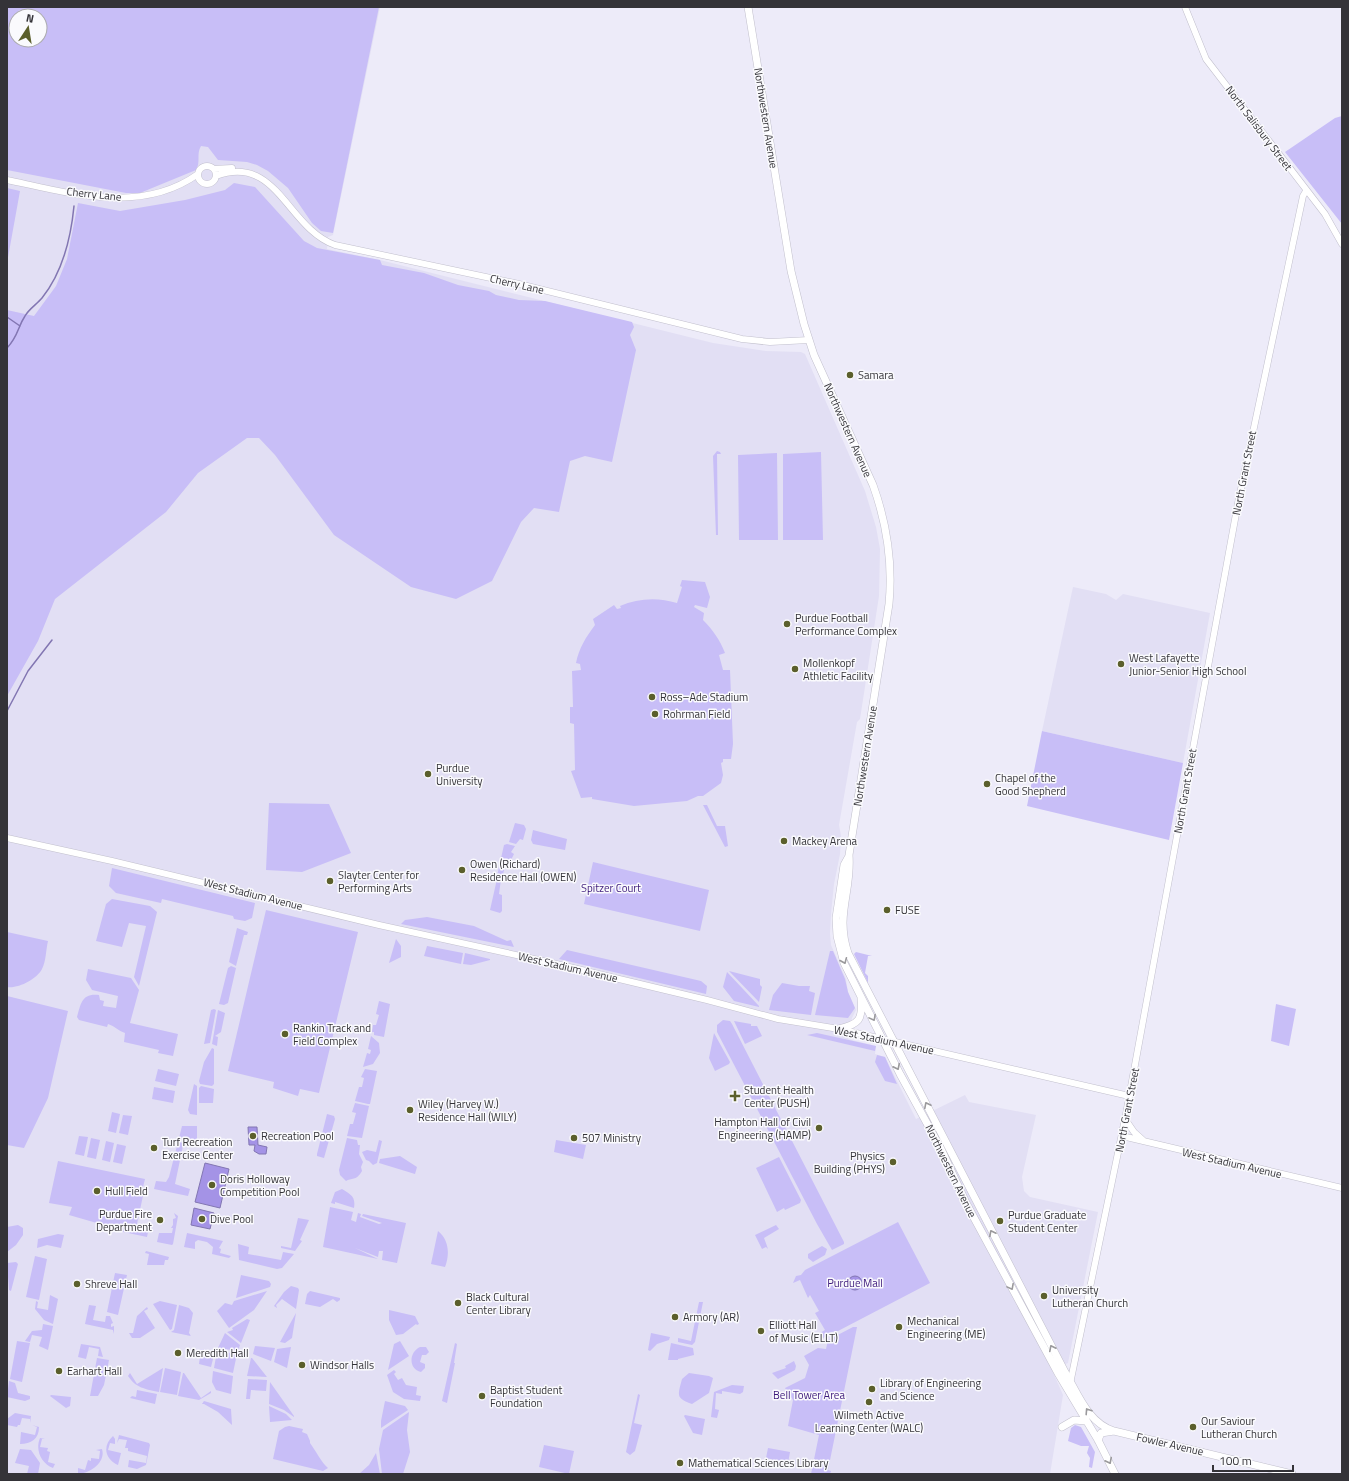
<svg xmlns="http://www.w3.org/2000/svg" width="1349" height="1481" viewBox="0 0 1349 1481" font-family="'Titillium Web',sans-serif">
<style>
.built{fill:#e2dff4;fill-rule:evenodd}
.green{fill:#c8bef7;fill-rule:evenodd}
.water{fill:#a493e6;stroke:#8276b2}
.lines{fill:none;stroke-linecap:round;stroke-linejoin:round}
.stream{stroke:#8276b2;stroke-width:1.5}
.tertiary-casing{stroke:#c2c0cd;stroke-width:7}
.primary-casing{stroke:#c2c0cd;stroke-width:8}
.tertiary{stroke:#fff;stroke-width:6}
.primary{stroke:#fff;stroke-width:7}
.oneway{stroke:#9a999c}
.poi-dot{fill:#5b5f2c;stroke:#fafafd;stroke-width:1.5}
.labels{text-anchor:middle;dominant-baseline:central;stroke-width:3;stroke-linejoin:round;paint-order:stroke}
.street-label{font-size:11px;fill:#343338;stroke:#fafafd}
.poi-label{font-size:11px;fill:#343338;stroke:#fafafd;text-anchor:start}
.park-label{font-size:11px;fill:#3d1a7b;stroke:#fafafd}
</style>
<rect width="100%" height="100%" fill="#edebf9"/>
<!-- built -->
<path class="built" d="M7,7H380L333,235L328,237L327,249L380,260L713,343L766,351L801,352L805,354L865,491L876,527L880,549L879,596L860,719L857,722L839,825L841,836L840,854L834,884L831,914L830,934L831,945L846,979L848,992L856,1010L852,1018L848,1039L876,1046L875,1054L885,1057L916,1119L965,1095L969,1102L1036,1115L1022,1177L1024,1191L1030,1197L1098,1212L1068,1363L1052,1370L1063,1395L1050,1474H7ZM16,16H40V40H16Z
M1073,587L1106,594L1116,600L1123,594L1210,613L1183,763L1042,731Z"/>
<!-- green -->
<path class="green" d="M7,7H379L333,233L321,231L312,223L288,188L268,171L257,165L247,162L218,160L208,147L201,146C196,154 201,162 196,170L140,193H126L7,170ZM16,16H40V40H16Z
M1342,116V224L1285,152L1335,118Z
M234,183L255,187L304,241L317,248L380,260L382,265L424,273L458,285L489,291L496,295L519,300L545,301L632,322L634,327L630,335L636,350L612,462L585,456L570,461L559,512L534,508L521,522L492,581L456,599L411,587L334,535L275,455L259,438H247L198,473L166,512L55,599L38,641L7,696V310L34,316L56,286L67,259L78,203L120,211L185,200L225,190Z
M7,188L20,191L7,263Z
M717,451L720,452L721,454H717L718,535H716L713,456Z
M821,452L823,540H783V454Z
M777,453L778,540H739L738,455Z
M682,580L705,582L710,597L707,608L695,605L694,607L704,613L703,620C713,630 720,640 725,653L719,655L723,670H730L733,744L731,759H723V762L721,763L723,775L721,783L703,796H698L687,801L634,806L592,799V797L581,798L571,771L575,770L574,724L570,723V707H573L572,671L581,670L580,664L576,663C579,648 586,637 595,625L593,619L614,605L617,609L621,608L620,606C638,598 658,597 677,603L682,587L680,586Z
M1042,731L1183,763L1169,840L1027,806Z
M269,803L329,804L351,853L302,872L266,870Z
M703,805H707L717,826H725L728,846L725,847Z
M515,823L524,825L526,829L523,840L520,839L516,844L509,842Z
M533,830L567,839L565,850L533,844L531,840Z
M507,844L515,846L511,852L514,854L509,864L506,863L502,878L497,876L504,845Z
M593,862L709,890L700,931L584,904Z
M112,868L255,903L252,918L245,921L234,919L233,916L162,899L161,903L116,893L109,886Z
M497,879H501L499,894L502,895V911L500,913L490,910Z
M112,899L150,906L157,912L139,986L134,977L146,926L129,923L122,947L96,941L106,904Z
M266,910L358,932L319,1093L300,1089L298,1096L273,1088L274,1082L228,1071Z
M427,917L474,926L507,941L511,940L514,947L401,924L405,920Z
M237,928L248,932L247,935H244L236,966L229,962Z
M7,932L48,941C46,949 46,962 42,969C37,979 18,989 7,987Z
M396,939L401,946V957L389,963Z
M427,946L463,953L461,964L424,956Z
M567,950L701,981L707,986L706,994L559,959Z
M830,951H833L845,979L848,992L855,1008L848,1018L815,1015Z
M856,952L872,956H868L865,973L868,976V983L854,954Z
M465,953L490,959V960L471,965L463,964Z
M231,966L236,968L228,1003L224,1005L219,1004L228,968Z
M88,969L131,978L139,990L130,1023L178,1034L173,1056L158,1053L159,1050L124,1042L125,1033C118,1031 115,1026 108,1024L107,1027L79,1020L77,1017C81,1003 82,993 99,995L100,1000L104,1001L103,1006L116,1008L118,996L92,990L86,980Z
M729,971L760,979V985L762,987L759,1002Z
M727,972L759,1006V1007L734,1001L723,987Z
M782,983L799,986H810L809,991L815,993L811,1015L769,1010L773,995Z
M7,996L68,1011L48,1098L24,1148L7,1145Z
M379,1001L390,1004L384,1037L374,1035V1032H372L373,1025H376L379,1015L376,1014Z
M1276,1004L1296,1009L1289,1046L1271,1041Z
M214,1009L216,1010L210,1043L204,1044L211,1010Z
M218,1010L225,1013L221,1032L215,1036L218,1037L217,1046L212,1044Z
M723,1020L730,1021L732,1024L844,1242V1244L832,1250L817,1224L717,1032V1025Z
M734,1021L751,1024V1026H757L762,1036L745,1044Z
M714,1033L730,1062L729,1064L715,1071L709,1058Z
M817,1033L876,1046L875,1051L807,1035Z
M371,1036L379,1043L380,1053L373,1064L363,1067L367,1053L370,1054L371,1050L368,1049Z
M212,1048L214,1049V1084L212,1086L200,1084L199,1081L204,1062Z
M877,1055L885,1057L897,1084L885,1081L875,1062Z
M158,1069L179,1074L176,1086L155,1081Z
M365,1069L377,1071L370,1104H368L355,1101L359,1087H362L364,1078L361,1077Z
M194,1084L197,1086V1115L190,1114L188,1110Z
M201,1086L214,1089L213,1103H199V1088Z
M154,1087L175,1091L173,1103L152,1099Z
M355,1103L369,1106L362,1138L347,1136L350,1124H353L356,1113L352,1112Z
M112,1112L120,1114L116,1133L108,1131Z
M327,1114L334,1116L335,1119L324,1158L317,1156V1154Z
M123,1115L132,1116L128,1135L119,1133Z
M182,1126H197V1142L179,1138Z
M79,1136L88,1137L84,1156L75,1154Z
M91,1138L100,1140L96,1159L87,1157Z
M347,1138L357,1140L358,1145H360L359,1154L363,1162L361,1167L362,1171C356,1181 354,1177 346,1181L340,1175L339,1170Z
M379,1140L382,1141L377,1163L373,1165L369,1161L366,1160L362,1152L367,1150L376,1152Z
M556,1140L586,1145L583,1159L554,1152Z
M106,1141L114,1143L110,1162L102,1160Z
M178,1142L183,1143V1146L175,1184L190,1189L188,1196L154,1189L156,1181L166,1182L169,1177Z
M117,1144L126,1146L122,1164L113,1162Z
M400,1156L417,1167L415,1174L379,1163L380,1159Z
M779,1157L801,1200L800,1203L785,1210L784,1208L777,1212L756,1168Z
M58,1161L145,1179L142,1191H144L137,1224L149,1227L147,1237L114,1230V1228L69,1215L72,1207L49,1203Z
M342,1189C350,1194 356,1196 354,1208L335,1202V1204L331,1203L335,1192Z
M330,1207L353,1212L351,1220L356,1222L358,1213L361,1214L360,1217L379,1224L382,1223L362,1216L363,1214L406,1223L397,1263L382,1260L383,1251H379L378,1257L355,1248L378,1259L323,1247Z
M174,1213L178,1216L173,1244L172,1245L157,1242L159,1233H172L173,1228H171L173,1225V1219L176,1218Z
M298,1218L309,1220L300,1240L302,1241L295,1251L281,1248V1246L291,1248Z
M898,1222L930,1283L838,1331L831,1332L829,1335L821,1339L820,1333L825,1330L815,1313L819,1311L810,1295L808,1298L800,1280L793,1283L796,1276L801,1275L805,1270Z
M18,1225L23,1228V1235L16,1245L7,1252V1227Z
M776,1225L779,1229L764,1238L768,1249L766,1247L762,1249L755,1235Z
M438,1231C449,1240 450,1254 445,1267L431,1264Z
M187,1233L223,1241L219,1248L221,1249L220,1253L231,1256L229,1258L212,1254L213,1247L207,1242L198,1240L195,1242V1249L184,1247Z
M58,1234L64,1235L61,1248L47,1245L37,1248L38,1239Z
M238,1244L249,1247L248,1254L281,1260L283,1252L294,1254L282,1268L277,1269L239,1260Z
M822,1246L827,1249L825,1255L813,1262L808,1258V1254Z
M146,1251L169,1257L168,1260H165L164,1265H147L149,1254L145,1253Z
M35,1256L47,1259L39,1300L26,1297Z
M16,1262L18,1264L11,1291L9,1290L7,1263Z
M115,1273L127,1275L118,1315L107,1312Z
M241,1275L269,1281L271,1284L270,1287L236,1298Z
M291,1286L298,1288L299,1290L296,1309L282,1299L276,1305L277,1308L274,1306L284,1292Z
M267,1291L254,1310L229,1328L217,1311L225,1303L232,1305L234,1301Z
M310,1291L340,1298V1300L337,1302L333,1299L320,1307L305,1304L307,1294Z
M50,1295L58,1299L53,1324L44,1320L35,1309L36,1301L38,1302L37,1308L48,1310Z
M160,1301L177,1305L172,1329L170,1330L153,1304Z
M699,1302H703L695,1342L692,1345L678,1342V1338L691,1341Z
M89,1305L96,1306L93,1320L105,1322L106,1316H110L113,1323L111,1324V1327L114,1326V1334L113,1330L85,1324Z
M179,1305L189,1308L193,1313L189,1333L191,1336L171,1332L174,1330Z
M147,1307L148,1309L144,1311L155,1328L140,1338H132L129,1333H133L137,1316Z
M389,1310L415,1316L419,1324L417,1325L416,1324L403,1334L396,1335L389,1320Z
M296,1313L292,1338L285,1343L280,1342Z
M247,1319L250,1320L241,1343L227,1332L233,1330L232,1328Z
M43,1324L53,1326L48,1350L39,1346L42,1337L32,1335L30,1342L25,1341L32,1331L42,1330Z
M853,1327H857L828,1470L831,1471L830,1474H811L819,1435L788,1426L793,1400L785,1388L805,1378L809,1365L804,1356L818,1348L826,1349L828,1340Z
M225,1333L240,1345L238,1351L218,1348Z
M651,1333L670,1337L669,1340L657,1344L650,1351L648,1350Z
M17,1341L30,1343L22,1382L10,1379Z
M400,1341L409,1356L388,1370L394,1344Z
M455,1343L457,1344L454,1363H455L447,1403L442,1401Z
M671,1343L693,1348L694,1355L678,1359V1360H668Z
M81,1344L100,1347L103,1357L98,1356L99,1349L89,1347L86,1359L78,1357Z
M255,1346L275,1348L271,1361L253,1354Z
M291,1347L287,1368L274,1362L277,1349Z
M420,1347H426L429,1352L426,1355H422L420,1362L425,1364V1368L421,1372C408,1369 409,1352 420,1347Z
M201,1349L215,1351L211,1367L199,1364Z
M217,1351L237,1354L233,1373L214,1368Z
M97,1358L109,1360L104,1385L98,1396H90Z
M251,1358H252L267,1377L247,1376Z
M794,1361L796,1366L795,1370L778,1379L772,1373L786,1368L785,1366Z
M163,1368L159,1392C145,1389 136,1388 128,1376L130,1373L137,1384Z
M165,1368L181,1372L177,1395L160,1392Z
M394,1370L396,1372L394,1374L398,1380L402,1378L406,1385L417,1387L416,1395L421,1396L420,1401L404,1399L393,1392L387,1375Z
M213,1371L233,1376L231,1394L216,1390L212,1382Z
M183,1373H184L201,1398L211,1391V1393L199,1400L178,1396Z
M689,1373L709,1376L713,1378L709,1393L692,1404C675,1398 678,1395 682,1379Z
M248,1379L267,1380L266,1391L251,1390L250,1399H246Z
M9,1381L15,1383L18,1393L30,1396V1399L25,1401L7,1397Z
M270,1382L294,1416V1417L284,1410L269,1404Z
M732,1385L744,1386L743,1392L740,1394L722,1391V1394L716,1393L715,1409L719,1410L717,1418L711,1417L714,1392Z
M137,1390L157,1394L155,1404L130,1398L132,1396L136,1397Z
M638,1394L640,1395L634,1423L642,1425L635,1451L630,1455L626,1452Z
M51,1395L71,1397L70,1406L66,1408L50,1396Z
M204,1401L231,1409L232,1425L218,1412L204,1404H202Z
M385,1401L405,1406L408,1410L381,1428V1421Z
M269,1406L286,1414L292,1420L270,1422Z
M409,1412L407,1430L410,1452L403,1474H382L379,1449L383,1430Z
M15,1413L31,1416L30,1423V1419L22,1418L20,1425H18L17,1427L7,1425V1419Z
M685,1415L705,1419L702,1435L693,1433L684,1416Z
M32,1425L39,1427C39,1439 31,1444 20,1444L21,1432L35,1435L37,1427Z
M1075,1425L1081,1427L1095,1452L1092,1468L1089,1467L1090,1458L1087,1453L1089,1446H1081L1068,1441L1071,1428Z
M289,1426L303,1429L302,1432L307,1434L310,1441V1443C316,1451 321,1462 328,1468L323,1471L273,1459L279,1431L285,1427Z
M119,1435L149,1443L150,1445L146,1465L137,1469L128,1467L129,1460L146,1463L147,1456L128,1451V1448H125L127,1440L119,1439L117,1443Z
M113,1436L115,1439V1444L110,1443L108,1450L121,1453L118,1465C105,1459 102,1446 113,1436Z
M40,1438L45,1439H42L40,1447L48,1448L47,1451L50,1452L48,1462L55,1464L53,1468C41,1463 35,1450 40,1438Z
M544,1445L574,1451L569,1474L539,1467Z
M768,1448L790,1452L788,1463L766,1458Z
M20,1449L31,1450L40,1463L38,1474H22H27L29,1466L15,1463Z
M102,1449C106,1462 91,1473 78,1474V1468L85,1470L88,1460L91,1461V1458L99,1459L100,1451L96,1450Z
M376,1453L380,1474H359L369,1465Z"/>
<!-- water -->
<path class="water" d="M248,1127H257L258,1145L267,1147L266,1154H259L254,1151L255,1145H249Z
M205,1163L229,1169L220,1208L195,1202Z
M194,1208L214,1213L210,1229L191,1225Z
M848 1283a7 7 0 1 1 14 0a7 7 0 1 1-14 0Z"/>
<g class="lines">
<!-- stream -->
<path class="stream" d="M7,317L20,326
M7,348C19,335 17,328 25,316C29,309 37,304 42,298C62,273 71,237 74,206
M7,711L28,671L52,640"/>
<!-- tertiary casing -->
<g class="tertiary-casing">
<path id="tertiary" d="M1185,7L1206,59L1325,214L1342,244
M198 175a9 9 0 1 1 18 0a9 9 0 1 1-18 0Z
M214,169L232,168
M216,176C277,153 287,228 335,245L519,284L742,339L770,342L809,340
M7,180C69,193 141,215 198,174
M7,838L112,861L379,925L548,962L707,1000L778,1019L839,1029L1129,1096
M1125,1119L1134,1132L1144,1141
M1122,1136L1342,1188
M1070,1384L1126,1114L1238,503L1303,196L1306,191"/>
</g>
<!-- primary casing -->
<g class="primary-casing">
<path id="primary" d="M748,7L791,271L804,324L814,355L873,485C887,524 893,562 889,604L849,855C852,891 835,915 848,953L1065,1372C1078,1394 1088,1423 1114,1431L1292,1474
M849,856L844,865L836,918L837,936L844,963L900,1074L941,1149L966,1203L1059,1375L1098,1440L1115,1474
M839,1029C859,1024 863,1020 861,998
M1062,1427L1074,1420L1086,1421
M1098,1440L1101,1433L1114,1431"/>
</g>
<!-- tertiary -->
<use href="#tertiary" class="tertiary"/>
<!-- primary -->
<use href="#primary" class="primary"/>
</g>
<!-- one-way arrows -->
<defs><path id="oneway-chevron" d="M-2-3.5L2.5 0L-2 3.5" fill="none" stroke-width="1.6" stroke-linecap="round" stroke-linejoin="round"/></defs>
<g class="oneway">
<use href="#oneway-chevron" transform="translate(844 961) rotate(67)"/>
<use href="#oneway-chevron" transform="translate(873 1018) rotate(62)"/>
<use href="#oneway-chevron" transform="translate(897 1067) rotate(64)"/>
<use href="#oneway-chevron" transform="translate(927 1105) rotate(-117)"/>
<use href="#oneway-chevron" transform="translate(992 1233) rotate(-117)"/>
<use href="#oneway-chevron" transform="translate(1011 1287) rotate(62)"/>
<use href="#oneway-chevron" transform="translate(1052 1348) rotate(-117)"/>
<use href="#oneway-chevron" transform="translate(1088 1411) rotate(-123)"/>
<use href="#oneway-chevron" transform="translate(1109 1461) rotate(63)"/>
</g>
<!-- markers -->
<g class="poi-dot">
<circle cx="850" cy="375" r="4"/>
<circle cx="787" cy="624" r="4"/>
<circle cx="1121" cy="664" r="4"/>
<circle cx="795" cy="669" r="4"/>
<circle cx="652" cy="697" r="4"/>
<circle cx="655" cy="714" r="4"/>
<circle cx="428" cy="774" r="4"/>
<circle cx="987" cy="784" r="4"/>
<circle cx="784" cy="841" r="4"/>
<circle cx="462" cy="870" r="4"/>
<circle cx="330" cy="881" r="4"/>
<circle cx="887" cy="910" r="4"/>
<circle cx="285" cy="1034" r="4"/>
<path d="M733 1090h4v4h4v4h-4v4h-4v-4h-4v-4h4z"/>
<circle cx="410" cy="1110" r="4"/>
<circle cx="819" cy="1128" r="4"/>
<circle cx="253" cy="1136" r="4"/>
<circle cx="574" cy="1138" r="4"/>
<circle cx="154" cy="1148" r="4"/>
<circle cx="893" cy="1162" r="4"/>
<circle cx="212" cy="1185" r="4"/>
<circle cx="97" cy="1191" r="4"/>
<circle cx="202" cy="1219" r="4"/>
<circle cx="160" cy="1220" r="4"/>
<circle cx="1000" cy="1221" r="4"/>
<circle cx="77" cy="1284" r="4"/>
<circle cx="1044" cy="1296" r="4"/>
<circle cx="458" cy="1303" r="4"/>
<circle cx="675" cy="1317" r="4"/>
<circle cx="899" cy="1327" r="4"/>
<circle cx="761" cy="1331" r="4"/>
<circle cx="178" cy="1353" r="4"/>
<circle cx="302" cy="1365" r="4"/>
<circle cx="59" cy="1371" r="4"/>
<circle cx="872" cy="1389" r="4"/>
<circle cx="482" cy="1396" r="4"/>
<circle cx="869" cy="1402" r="4"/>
<circle cx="1193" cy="1427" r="4"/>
<circle cx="680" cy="1463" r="4"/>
</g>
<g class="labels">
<!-- street labels -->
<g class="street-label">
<text transform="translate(766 118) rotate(81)">Northwestern Avenue</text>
<text transform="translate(1259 128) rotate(53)">North Salisbury Street</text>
<text transform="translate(94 194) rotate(6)">Cherry Lane</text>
<text transform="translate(517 284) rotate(13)">Cherry Lane</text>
<text transform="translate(848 430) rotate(66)">Northwestern Avenue</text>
<text transform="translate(1244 473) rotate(-79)">North Grant Street</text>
<text transform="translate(865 756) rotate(-81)">Northwestern Avenue</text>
<text transform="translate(1185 791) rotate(-80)">North Grant Street</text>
<text transform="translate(253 894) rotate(14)">West Stadium Avenue</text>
<text transform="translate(568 967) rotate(13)">West Stadium Avenue</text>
<text transform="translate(884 1040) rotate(12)">West Stadium Avenue</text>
<text transform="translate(1127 1110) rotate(-79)">North Grant Street</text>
<text transform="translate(1232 1163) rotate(13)">West Stadium Avenue</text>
<text transform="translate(951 1171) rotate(64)">Northwestern Avenue</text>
<text transform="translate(1170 1444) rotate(13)">Fowler Avenue</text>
</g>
<!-- poi labels -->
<g class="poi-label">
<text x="858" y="375">Samara</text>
<text x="795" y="618">Purdue Football<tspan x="795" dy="13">Performance Complex</tspan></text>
<text x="1129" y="658">West Lafayette<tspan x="1129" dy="13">Junior-Senior High School</tspan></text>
<text x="803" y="663">Mollenkopf<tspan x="803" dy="13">Athletic Facility</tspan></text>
<text x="660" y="697">Ross–Ade Stadium</text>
<text x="663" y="714">Rohrman Field</text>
<text x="436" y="768">Purdue<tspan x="436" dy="13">University</tspan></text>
<text x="995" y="778">Chapel of the<tspan x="995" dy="13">Good Shepherd</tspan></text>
<text x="792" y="841">Mackey Arena</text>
<text x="470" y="864">Owen (Richard)<tspan x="470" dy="13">Residence Hall (OWEN)</tspan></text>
<text x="338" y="875">Slayter Center for<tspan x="338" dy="13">Performing Arts</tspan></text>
<text x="895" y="910">FUSE</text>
<text x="293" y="1028">Rankin Track and<tspan x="293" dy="13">Field Complex</tspan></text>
<text x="744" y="1090">Student Health<tspan x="744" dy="13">Center (PUSH)</tspan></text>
<text x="418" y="1104">Wiley (Harvey W.)<tspan x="418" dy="13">Residence Hall (WILY)</tspan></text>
<text x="811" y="1122" text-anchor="end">Hampton Hall of Civil<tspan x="811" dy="13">Engineering (HAMP)</tspan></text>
<text x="261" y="1136">Recreation Pool</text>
<text x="582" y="1138">507 Ministry</text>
<text x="162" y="1142">Turf Recreation<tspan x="162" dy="13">Exercise Center</tspan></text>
<text x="885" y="1156" text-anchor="end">Physics<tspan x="885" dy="13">Building (PHYS)</tspan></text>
<text x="220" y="1179">Doris Holloway<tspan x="220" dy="13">Competition Pool</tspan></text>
<text x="105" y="1191">Hull Field</text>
<text x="152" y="1214" text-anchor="end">Purdue Fire<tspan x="152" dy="13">Department</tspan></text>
<text x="1008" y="1215">Purdue Graduate<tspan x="1008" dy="13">Student Center</tspan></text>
<text x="210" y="1219">Dive Pool</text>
<text x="85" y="1284">Shreve Hall</text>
<text x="1052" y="1290">University<tspan x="1052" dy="13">Lutheran Church</tspan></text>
<text x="466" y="1297">Black Cultural<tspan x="466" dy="13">Center Library</tspan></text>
<text x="683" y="1317">Armory (AR)</text>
<text x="907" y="1321">Mechanical<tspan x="907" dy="13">Engineering (ME)</tspan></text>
<text x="769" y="1325">Elliott Hall<tspan x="769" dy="13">of Music (ELLT)</tspan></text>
<text x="186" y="1353">Meredith Hall</text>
<text x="310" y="1365">Windsor Halls</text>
<text x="67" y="1371">Earhart Hall</text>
<text x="880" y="1383">Library of Engineering<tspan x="880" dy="13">and Science</tspan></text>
<text x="490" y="1390">Baptist Student<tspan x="490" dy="13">Foundation</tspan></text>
<text x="869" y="1415" text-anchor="middle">Wilmeth Active<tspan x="869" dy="13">Learning Center (WALC)</tspan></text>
<text x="1201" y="1421">Our Saviour<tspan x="1201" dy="13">Lutheran Church</tspan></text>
<text x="688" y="1463">Mathematical Sciences Library</text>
</g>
<!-- park labels -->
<g class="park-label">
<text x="611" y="888">Spitzer Court</text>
<text x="855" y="1283">Purdue Mall</text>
<text x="809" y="1395">Bell Tower Area</text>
</g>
</g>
<!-- border -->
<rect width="1349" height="1481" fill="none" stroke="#343338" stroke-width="16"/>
<!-- north arrow -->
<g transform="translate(28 28) rotate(12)"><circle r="19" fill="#fafafd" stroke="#abaaae"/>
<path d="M0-3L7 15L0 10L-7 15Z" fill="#5b5f2c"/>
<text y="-6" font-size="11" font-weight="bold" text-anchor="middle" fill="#343338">N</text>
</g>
<!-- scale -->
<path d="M1213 1465v6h80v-6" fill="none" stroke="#343338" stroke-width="2"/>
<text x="1219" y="1465" font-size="12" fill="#343338" stroke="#fafafd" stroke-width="3" paint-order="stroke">100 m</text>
</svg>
